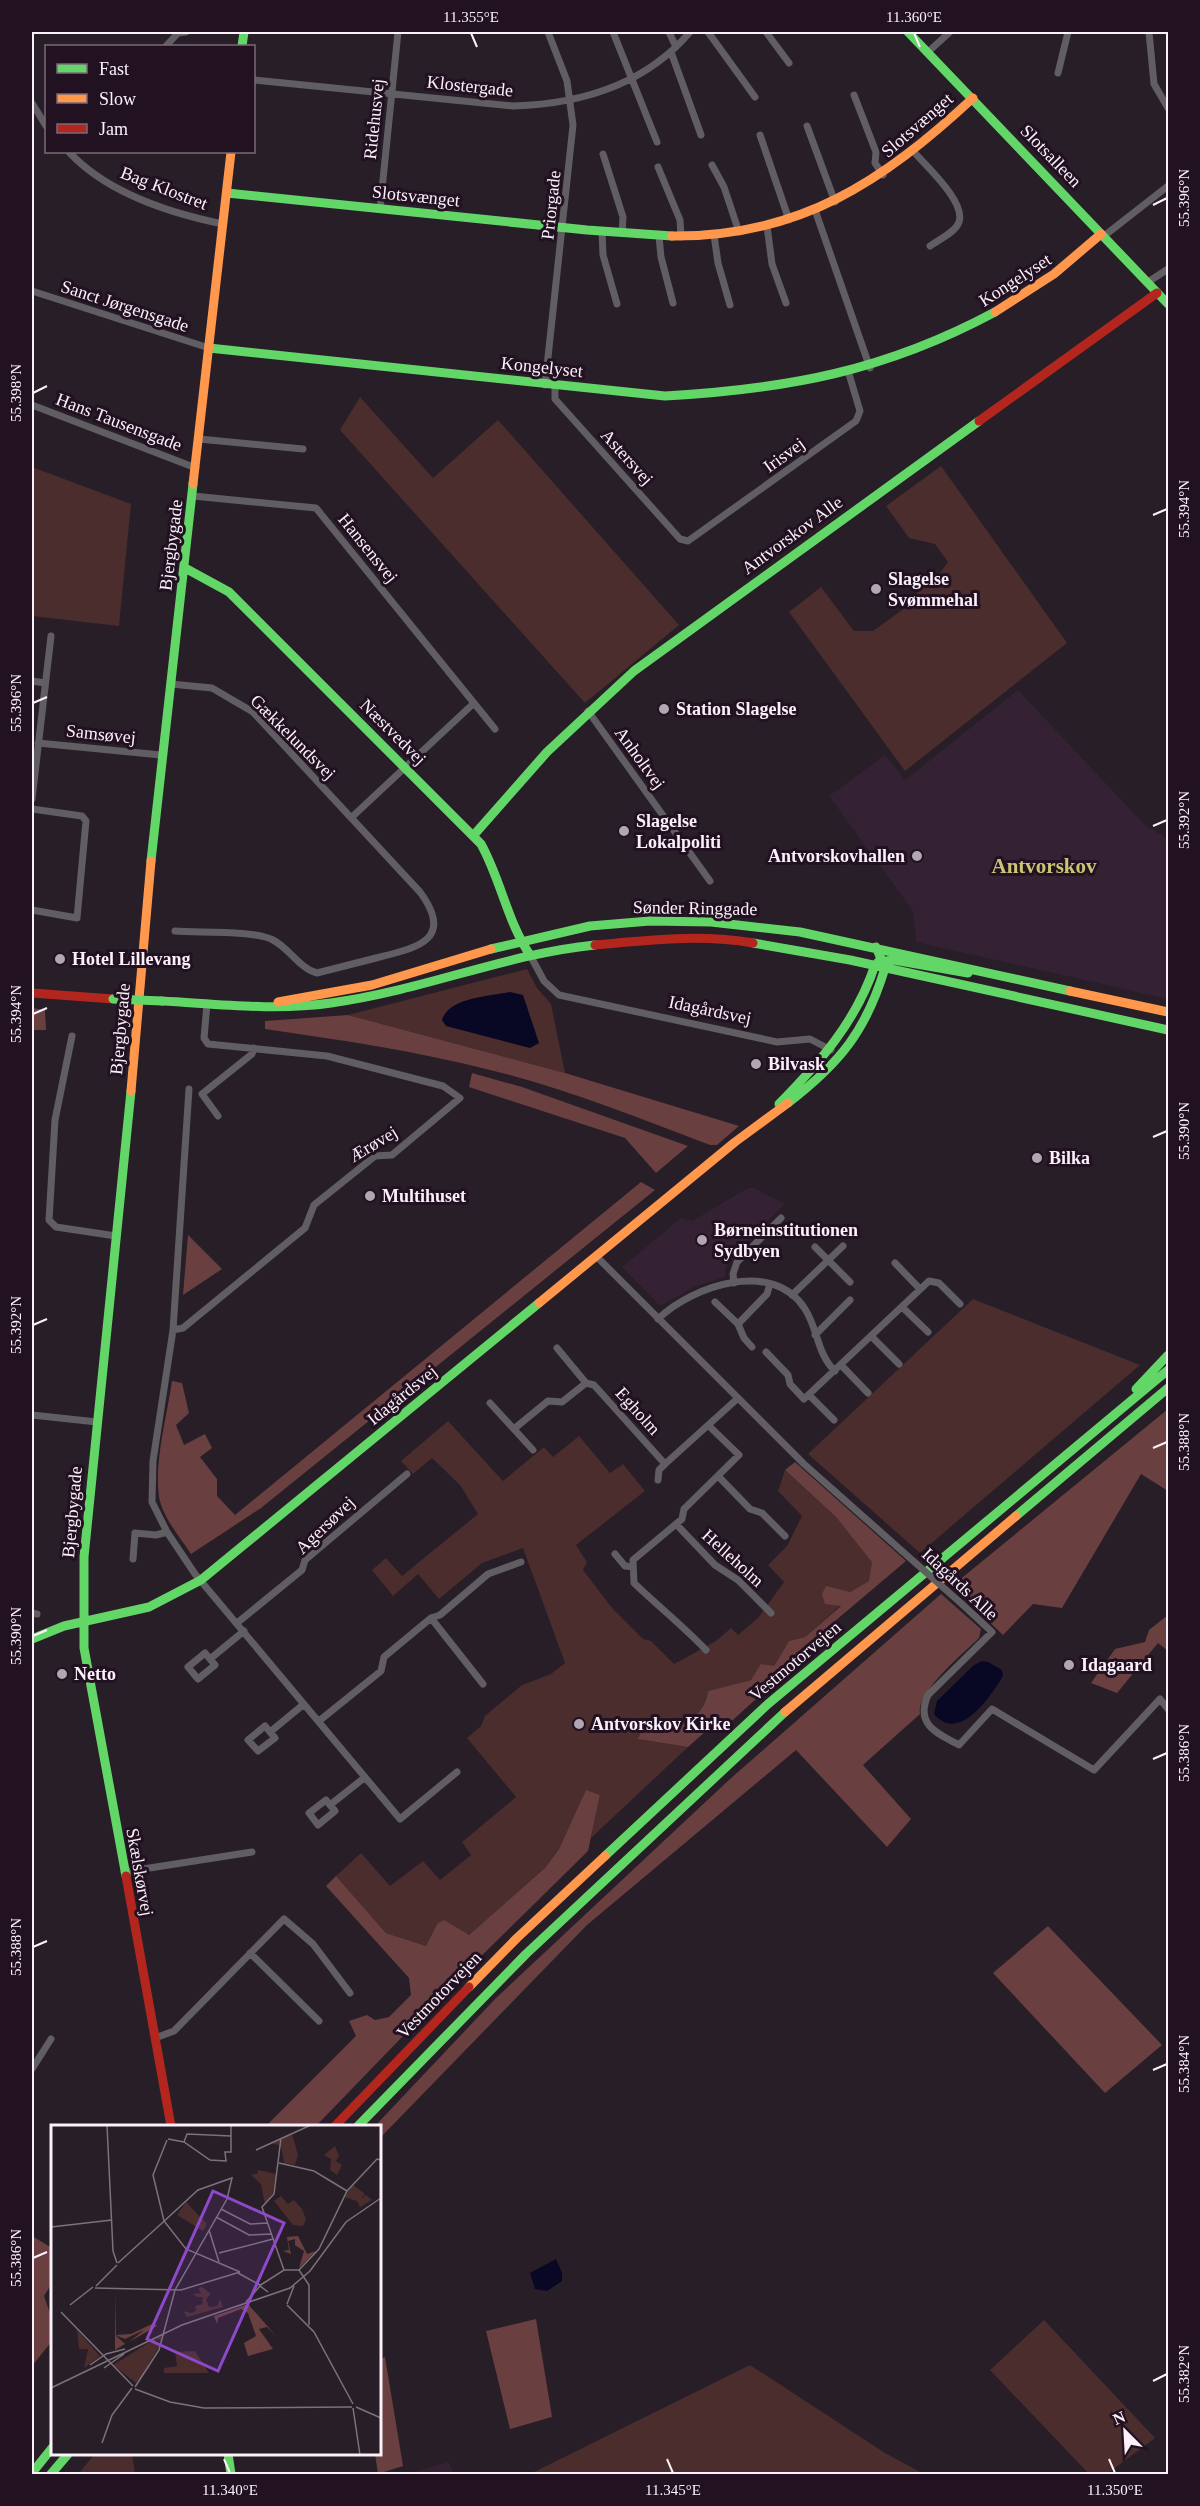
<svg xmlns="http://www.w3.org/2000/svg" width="1200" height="2506" viewBox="0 0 1200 2506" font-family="Georgia,serif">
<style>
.built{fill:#352134}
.green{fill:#4a2d2c}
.forest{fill:#69403f}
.water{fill:#080724}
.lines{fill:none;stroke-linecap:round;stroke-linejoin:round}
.street{stroke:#605d63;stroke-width:7}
.fast{stroke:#63d668;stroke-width:9}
.slow{stroke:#ff974d;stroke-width:9}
.jam{stroke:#b3261e;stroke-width:9}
.street-bridge{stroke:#605d63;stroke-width:7}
.fast-bridge{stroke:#63d668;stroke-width:9}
.ticks{fill:none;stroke:#fcf0fb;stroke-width:2}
.poi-dot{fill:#b1a6b1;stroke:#211121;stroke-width:2}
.labels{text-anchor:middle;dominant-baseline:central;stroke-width:6;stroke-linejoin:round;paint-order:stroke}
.street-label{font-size:18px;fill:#fcf0fb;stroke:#211121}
.poi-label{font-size:18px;font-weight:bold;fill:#fcf0fb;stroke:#211121;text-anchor:start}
.quarter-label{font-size:21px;font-weight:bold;fill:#cac476;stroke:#211121}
.inset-road{fill:none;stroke:#7c727c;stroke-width:1.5}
.view{fill:#8e49c8;fill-opacity:0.15;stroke:#8e49c8;stroke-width:3}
.inset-edge{fill:none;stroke:#fcf0fb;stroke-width:3}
.neatline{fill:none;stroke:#fcf0fb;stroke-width:2}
.ticks-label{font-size:15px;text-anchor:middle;fill:#fcf0fb}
</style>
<rect width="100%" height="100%" fill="#271e27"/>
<!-- built -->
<path class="built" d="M1018,690L1145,825L1168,839V999L916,942L913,911L829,796L885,755L905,780Z
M748,1188H754L785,1204L730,1258L725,1269V1277L694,1287L660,1306L622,1267L681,1218L692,1221Z
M449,2462L453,2474H407Z"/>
<!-- green -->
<path class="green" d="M360,397L433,478L498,420L679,625L585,703L340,430Z
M941,466L1067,643L905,771L789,612L821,587L854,631H873L917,599V593L936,578L948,562L935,544L909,538L886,506Z
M32,467L131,504L119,626L32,616Z
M527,969L537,988L551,1004L565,1073L348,1015Z
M973,1299L1140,1365L920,1553L808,1454Z
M448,1421L503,1481L544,1447L553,1457L579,1436L610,1473L623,1464L645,1491L576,1545L587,1562L583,1570L612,1608L643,1639L651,1641L674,1664L716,1641L731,1628L738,1635L758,1618L784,1582L768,1565L787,1546L802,1516L778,1491L785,1470L836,1517L873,1562L869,1581L850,1592L826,1587L841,1605L805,1637L789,1641L774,1666L751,1680L708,1691C702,1725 672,1725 644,1725L639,1739L688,1747L591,1838L600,1795L586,1791L559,1849L545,1868L469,1935L437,1924L426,1946L386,1933L336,1876L361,1853L390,1886L423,1861L440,1880L471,1855L462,1842L516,1797L467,1738L481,1726L485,1716L522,1685L551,1674L565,1663L523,1548L482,1563L439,1599L418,1574L393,1596L372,1570L386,1558L402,1576L478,1514L460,1485L432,1458L413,1474L401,1461Z
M1044,2320L1155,2438L1107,2474H1089L990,2370Z
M750,2365L885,2453L924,2474H530Z
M95,2454H132L135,2474H78Z"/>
<!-- forest -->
<path class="forest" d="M32,1008L45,1010L46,1030H32Z
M348,1015L565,1073L739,1126L717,1145H710C638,1118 565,1088 490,1070C416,1051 341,1040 265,1029V1021Z
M472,1073L522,1087L688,1146L656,1173L625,1138L469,1087Z
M641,1182L655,1190L261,1508L191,1554C180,1537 163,1518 159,1497C154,1460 167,1417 172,1381L182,1383L189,1413L176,1425L184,1445L205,1434L212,1448L200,1457L217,1479V1496L235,1515Z
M188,1235L222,1269L183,1295Z
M1168,1409V1491L1141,1474L1062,1608L1033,1604L1003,1635L952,1586Z
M795,1462L906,1561L796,1654L790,1668L724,1728L714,1724L688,1747L638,1739L644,1725C672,1725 703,1725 708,1691L751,1680L761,1664L774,1666L789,1641L805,1637L841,1606L825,1604L822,1594L826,1586L850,1592L869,1581L872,1562L836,1517L785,1470Z
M941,1594L981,1629L979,1638C964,1653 915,1693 920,1714L863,1765L911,1819L887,1847L796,1750L587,1925L380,2138V2126H375L496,1998L730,1779Z
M1168,1615V1651L1158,1643L1117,1693L1091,1683L1115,1649L1145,1642L1149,1630Z
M586,1790L600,1795L588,1851L462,1975L316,2126H266L356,2036L349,2021L367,2015L375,2020L389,2017L411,1995L409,1978L326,1886L336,1876L386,1933L426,1946L437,1924L444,1920L469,1935L545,1868L559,1849Z
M1048,1926L1162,2045L1105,2093L993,1973Z
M32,2236L52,2248V2283L44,2296L52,2319V2341L32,2366Z
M536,2319L552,2417L510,2429L486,2331Z
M385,2357L403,2466L378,2474L375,2454H380V2359Z"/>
<!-- water -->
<path class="water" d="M510,992L523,995L539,1043L530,1048L446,1026L442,1020C449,997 491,996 510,992Z
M982,1661L988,1662L1002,1670L1003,1676C990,1697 959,1744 934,1714L937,1701L974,1665Z
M556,2259L562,2273V2281L547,2291L535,2289L530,2273Z"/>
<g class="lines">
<!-- street -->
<path class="street" d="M613,32L657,142
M669,32L676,47
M708,32L755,97
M766,32L789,63
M1149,32L1154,84L1168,108
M166,46L178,33L186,32
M671,52L701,135
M928,52L950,32
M1058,73L1068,32
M254,80L513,106C581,104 645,85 690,32
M854,95L876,152L875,163L883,175
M32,103L46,126
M807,126L835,202
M760,135L789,220
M69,152C107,193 169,213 223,224
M914,152C926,166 966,202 959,222C956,232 938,240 930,246
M603,154L623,217L622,233
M712,165L724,187L739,232
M658,167L680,220L681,237
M380,209L398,32
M815,210L870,368
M767,226L772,264L786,303
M602,231L603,255L617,304
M714,235L718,263L730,305
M659,236L661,257L673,303
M1104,236L1168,186
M1148,282L1168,269
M32,291L209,348
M545,385L573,125L567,81L548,32
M555,386V399L680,539L688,541L856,421L860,411L849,374
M32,405L196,468
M199,439L303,449
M193,496L316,508L495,729
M32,681L45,683
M171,684L212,688L253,712L420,892C456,941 415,948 376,958C356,963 337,968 317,973C300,969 289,948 273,940C254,930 198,933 175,931
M588,711L710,881
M38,743L161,755
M32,799L51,636
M32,809L82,816L86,821L77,918L32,910
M352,817L474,703
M530,955L544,981L559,995L777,1042L810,1039L831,1050
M72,1036L55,1120L49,1220L56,1227L116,1236
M189,1089L173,1330L153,1461L152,1502L167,1532L195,1574L400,1819L457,1772
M218,1116L202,1094L252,1054L254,1048
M815,1247L850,1282
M596,1256L804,1464L902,1551
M895,1263L920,1289
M734,1283L733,1274L737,1262L781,1218
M792,1295L843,1246
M715,1302L738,1324L744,1338L752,1347
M902,1307L928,1332
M658,1319C692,1286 773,1258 805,1309C818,1329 817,1354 835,1371
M738,1324L767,1294L770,1284
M173,1330L183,1328L305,1228L314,1205L375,1156L392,1155L460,1098L443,1086L327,1056L208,1044L204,1038L207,1004
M815,1335L850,1300
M871,1336L899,1364
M557,1348L586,1383
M766,1352L788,1375L790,1384L804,1399L929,1281L939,1283L960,1304
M841,1365L868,1393
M809,1395L834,1420
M490,1403L533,1450
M32,1415L97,1422
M515,1428L548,1401L562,1402L586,1383L594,1385L665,1464
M718,1476L750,1509L762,1513L785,1536
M658,1480L659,1470L665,1464L737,1399
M676,1524L715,1565L738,1580L771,1613
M615,1554L625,1566L633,1567
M133,1559L135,1533L156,1535L167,1532
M963,1605L992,1632L928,1695C915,1724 936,1733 959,1745L992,1709L1094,1770L1160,1699L1168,1709
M32,1613L37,1614
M431,1618L483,1684
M237,1623L302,1570L305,1560L407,1474
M706,1650C683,1626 658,1606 634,1583L633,1560L682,1519L684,1509L739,1455L709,1426
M210,1659L215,1665L198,1679L188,1667L205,1653L210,1659L244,1631
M319,1721L381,1671L384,1657L431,1618L440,1615L488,1574L521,1562
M270,1732L275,1738L258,1751L248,1740L265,1726L270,1732L304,1704
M330,1805L335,1811L318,1825L309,1813L326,1800L330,1805L364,1778
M124,1872L252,1852
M250,1953L319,2021
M155,2038L174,2031L284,1919L313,1944L350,1993
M32,2069L51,2039"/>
<!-- fast -->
<path class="fast" d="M908,32L1168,304
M242,46L244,32
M227,193L587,230L672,236
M209,348L665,396C788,389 885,371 995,312
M185,568L229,592L481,844C501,880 507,921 530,955
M473,836L547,752L634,671L979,421
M151,861L193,484
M753,943L850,960L1168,1030
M491,949L590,926L650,921L711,922L800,932L1070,991
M878,962L894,960L968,973
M162,1001C218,1004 275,1011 331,1003C421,991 505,954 595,945
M788,1103C840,1063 866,1031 885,968L876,947
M779,1104C820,1062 856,1022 875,965
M1136,1389L1168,1355
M1016,1516L1168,1388
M32,1639L64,1626L149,1607L201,1580L539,1303
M605,1856L768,1704L1168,1370
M126,1876L84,1648V1557L131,1091
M358,2126L526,1954L785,1712
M228,2454L231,2474
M32,2473L52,2448
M51,2474L68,2454"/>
<!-- slow -->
<path class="slow" d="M672,236C800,237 882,182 973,98
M995,312L1054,274L1101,234
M193,484L231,152
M1070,991L1168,1012
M278,1002L372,985L491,949
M131,1091L151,861
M539,1303L735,1142L788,1103
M785,1712L1016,1516
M469,1987L517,1938L605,1856"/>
<!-- jam -->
<path class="jam" d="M979,421L1157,293
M595,945C646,940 702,934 753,943
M32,993L113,999
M126,1876L171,2126
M335,2126L469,1987"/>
<!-- street-bridge -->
<path class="street-bridge" d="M902,1551L963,1605"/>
<!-- fast-bridge -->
<path class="fast-bridge" d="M113,999L162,1001"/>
</g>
<!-- ticks -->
<path class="ticks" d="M471,33L477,47M914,33L920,47M1153,205L1167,198M33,393L47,386M1153,515L1167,509M33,703L47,697M1153,826L1167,820M33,1014L47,1008M1153,1137L1167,1131M33,1325L47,1319M1153,1448L1167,1442M33,1636L47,1630M1153,1759L1167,1753M33,1947L47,1941M1153,2070L1167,2064M33,2258L47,2252M1153,2381L1167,2374M224,2459L230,2473M667,2459L673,2473M1109,2459L1115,2473"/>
<!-- markers -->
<g class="poi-dot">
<circle cx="876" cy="589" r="6"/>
<circle cx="664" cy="709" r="6"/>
<circle cx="624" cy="831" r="6"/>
<circle cx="917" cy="856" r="6"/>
<circle cx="60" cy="959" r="6"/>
<circle cx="756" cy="1064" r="6"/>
<circle cx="1037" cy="1158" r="6"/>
<circle cx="370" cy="1196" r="6"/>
<circle cx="702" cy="1240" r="6"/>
<circle cx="1069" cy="1665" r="6"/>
<circle cx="62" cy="1674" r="6"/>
<circle cx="579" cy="1724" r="6"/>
</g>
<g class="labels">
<!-- street labels -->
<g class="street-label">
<text transform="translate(470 86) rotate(6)">Klostergade</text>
<text transform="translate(374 119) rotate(-84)">Ridehusvej</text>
<text transform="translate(917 125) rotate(-41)">Slotsvænget</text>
<text transform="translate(1051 156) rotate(46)">Slotsalleen</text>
<text transform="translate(164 188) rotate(21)">Bag Klostret</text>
<text transform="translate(416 196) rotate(6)">Slotsvænget</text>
<text transform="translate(551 205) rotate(-84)">Priorgade</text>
<text transform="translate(1015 280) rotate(-33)">Kongelyset</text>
<text transform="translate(125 306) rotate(18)">Sanct Jørgensgade</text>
<text transform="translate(542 367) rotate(6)">Kongelyset</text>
<text transform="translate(119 422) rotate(21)">Hans Tausensgade</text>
<text transform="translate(784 455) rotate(-36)">Irisvej</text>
<text transform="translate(627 457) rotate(48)">Astersvej</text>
<text transform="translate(792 535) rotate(-36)">Antvorskov Alle</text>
<text transform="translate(171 545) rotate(-83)">Bjergbygade</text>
<text transform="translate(368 548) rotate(51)">Hansensvej</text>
<text transform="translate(393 732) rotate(45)">Næstvedvej</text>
<text transform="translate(101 734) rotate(6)">Samsøvej</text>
<text transform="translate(293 737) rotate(45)">Gækkelundsvej</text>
<text transform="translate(640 758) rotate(54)">Anholtvej</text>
<text transform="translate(695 908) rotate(1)">Sønder Ringgade</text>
<text transform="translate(710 1010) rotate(12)">Idagårdsvej</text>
<text transform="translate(120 1029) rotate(-85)">Bjergbygade</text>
<text transform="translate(373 1144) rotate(-31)">Ærøvej</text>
<text transform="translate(402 1395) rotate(-39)">Idagårdsvej</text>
<text transform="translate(638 1411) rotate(48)">Egholm</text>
<text transform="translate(72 1512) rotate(-85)">Bjergbygade</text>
<text transform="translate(325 1525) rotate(-44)">Agersøvej</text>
<text transform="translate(733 1558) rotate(42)">Helleholm</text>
<text transform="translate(960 1584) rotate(43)">Idagårds Alle</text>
<text transform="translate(795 1661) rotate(-40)">Vestmotorvejen</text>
<text transform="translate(140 1872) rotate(80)">Skælskørvej</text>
<text transform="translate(439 1995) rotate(-46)">Vestmotorvejen</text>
</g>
<!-- poi labels -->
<g class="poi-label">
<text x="888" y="579">Slagelse<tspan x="888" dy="21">Svømmehal</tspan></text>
<text x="676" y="709">Station Slagelse</text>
<text x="636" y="821">Slagelse<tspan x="636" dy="21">Lokalpoliti</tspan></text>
<text x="905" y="856" text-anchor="end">Antvorskovhallen</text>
<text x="72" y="959">Hotel Lillevang</text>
<text x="768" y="1064">Bilvask</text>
<text x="1049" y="1158">Bilka</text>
<text x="382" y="1196">Multihuset</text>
<text x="714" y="1230">Børneinstitutionen<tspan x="714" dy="21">Sydbyen</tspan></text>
<text x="1081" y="1665">Idagaard</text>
<text x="74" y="1674">Netto</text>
<text x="591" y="1724">Antvorskov Kirke</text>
</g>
<!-- quarter labels -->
<g class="quarter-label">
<text x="1044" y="866">Antvorskov</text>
</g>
</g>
<!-- overview -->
<g transform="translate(51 2125)">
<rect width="330" height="330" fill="#271e27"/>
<path d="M241,9L247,30L244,40L233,38L230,21L220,18ZM284,21L288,31L285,36L291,40L286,50L279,45L280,34L273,30ZM207,45L225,49L222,68L214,80L210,59L200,50L207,48ZM302,60L314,69L309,74L315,70L321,75L309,82L306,76L293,72ZM230,71L237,79L243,75L251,84L255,94L252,101L242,100L223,76ZM135,77L156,99L152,106L126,90ZM151,162L160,169L155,174L158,182L166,181L169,174L172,182L136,192L132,186L140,188L145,186L144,181L151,179L152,172H146L142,169L150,168L147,163ZM26,205L49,231L33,243L37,224H28ZM110,210V215L105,214L104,218L109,220L97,240L99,242L85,258L62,240ZM144,226L158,248H113V243L126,241L124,227Z" fill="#4a2d2c"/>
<path d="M247,111L256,129L265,126L248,143L253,126L244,120V114L237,116L240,129L232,126L238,125L236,112ZM64,167L65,210L80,209L103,198L106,201L78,217L93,205L74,214L64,210L74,219L64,225ZM197,179L225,211L216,202L208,204L222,224L197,231L193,218L205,211L197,188L190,184L167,193L166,199L163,191Z" fill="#69403f"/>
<path class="inset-road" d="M56,0L62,126L66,138M230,13L223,69L211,82L233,145M117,14L133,17L159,35L175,36L174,27H180V0M116,15L102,50L113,96L135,124L189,147M133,17L136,9L180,11M205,25L260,0M228,38L263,46L296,66M170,84L199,99L217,98M165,92L198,110L221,109M0,102L61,95M158,105L168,137M168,128L222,114M67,138L110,99M248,145L258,160V200M187,148L209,160M45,161L66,140M208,161L233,145H248L268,124L296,66L326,34L330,35M44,163L130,165L189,147M195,177L209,161L217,167M236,179L243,161M19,180L42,162M236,180L263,207L302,279M10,187L82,261M39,240L55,229L74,224M53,243L73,229M84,262L108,225L124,165L176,74L181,53L147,65L110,99M0,263L131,200L239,163L259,146L295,97L330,73M84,264L119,277L153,283L301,282M305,282L330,293M302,283L309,330M51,318L61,290L81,263"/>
<path class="view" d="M162,66L233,98L167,246L96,214Z"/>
<rect width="330" height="330" class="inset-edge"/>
</g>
<!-- border -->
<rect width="1200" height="2506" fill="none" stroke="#211121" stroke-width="66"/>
<!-- legend -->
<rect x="45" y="45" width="210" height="108" fill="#211121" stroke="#796a78" stroke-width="1.5"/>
<rect x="57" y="64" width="30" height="9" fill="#63d668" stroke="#796a78" stroke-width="1.5"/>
<text x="99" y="75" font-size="18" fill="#fcf0fb">Fast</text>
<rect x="57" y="94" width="30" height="9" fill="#ff974d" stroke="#796a78" stroke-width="1.5"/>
<text x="99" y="105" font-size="18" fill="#fcf0fb">Slow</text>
<rect x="57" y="124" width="30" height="9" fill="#b3261e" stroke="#796a78" stroke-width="1.5"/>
<text x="99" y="135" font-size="18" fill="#fcf0fb">Jam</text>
<!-- north arrow -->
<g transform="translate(1125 2431) rotate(336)" stroke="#211121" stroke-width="4.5" paint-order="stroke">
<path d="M0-4.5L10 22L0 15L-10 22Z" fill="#fcf0fb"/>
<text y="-9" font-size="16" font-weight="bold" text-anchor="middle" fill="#fcf0fb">N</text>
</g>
<rect x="33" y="33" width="1134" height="2440" class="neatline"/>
<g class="ticks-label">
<text x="471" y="22">11.355°E</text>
<text x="914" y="22">11.360°E</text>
<text transform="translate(1184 198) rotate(-90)" y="5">55.396°N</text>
<text transform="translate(16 393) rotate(-90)" y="5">55.398°N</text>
<text transform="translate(1184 509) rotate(-90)" y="5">55.394°N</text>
<text transform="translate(16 703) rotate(-90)" y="5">55.396°N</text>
<text transform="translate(1184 820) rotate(-90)" y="5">55.392°N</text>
<text transform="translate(16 1014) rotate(-90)" y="5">55.394°N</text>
<text transform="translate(1184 1131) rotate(-90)" y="5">55.390°N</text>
<text transform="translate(16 1325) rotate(-90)" y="5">55.392°N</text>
<text transform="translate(1184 1442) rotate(-90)" y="5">55.388°N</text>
<text transform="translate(16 1636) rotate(-90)" y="5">55.390°N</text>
<text transform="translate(1184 1753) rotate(-90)" y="5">55.386°N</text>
<text transform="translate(16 1947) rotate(-90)" y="5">55.388°N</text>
<text transform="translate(1184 2064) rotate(-90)" y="5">55.384°N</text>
<text transform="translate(16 2258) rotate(-90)" y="5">55.386°N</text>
<text transform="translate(1184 2374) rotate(-90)" y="5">55.382°N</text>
<text x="230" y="2495">11.340°E</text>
<text x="673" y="2495">11.345°E</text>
<text x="1115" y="2495">11.350°E</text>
</g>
</svg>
